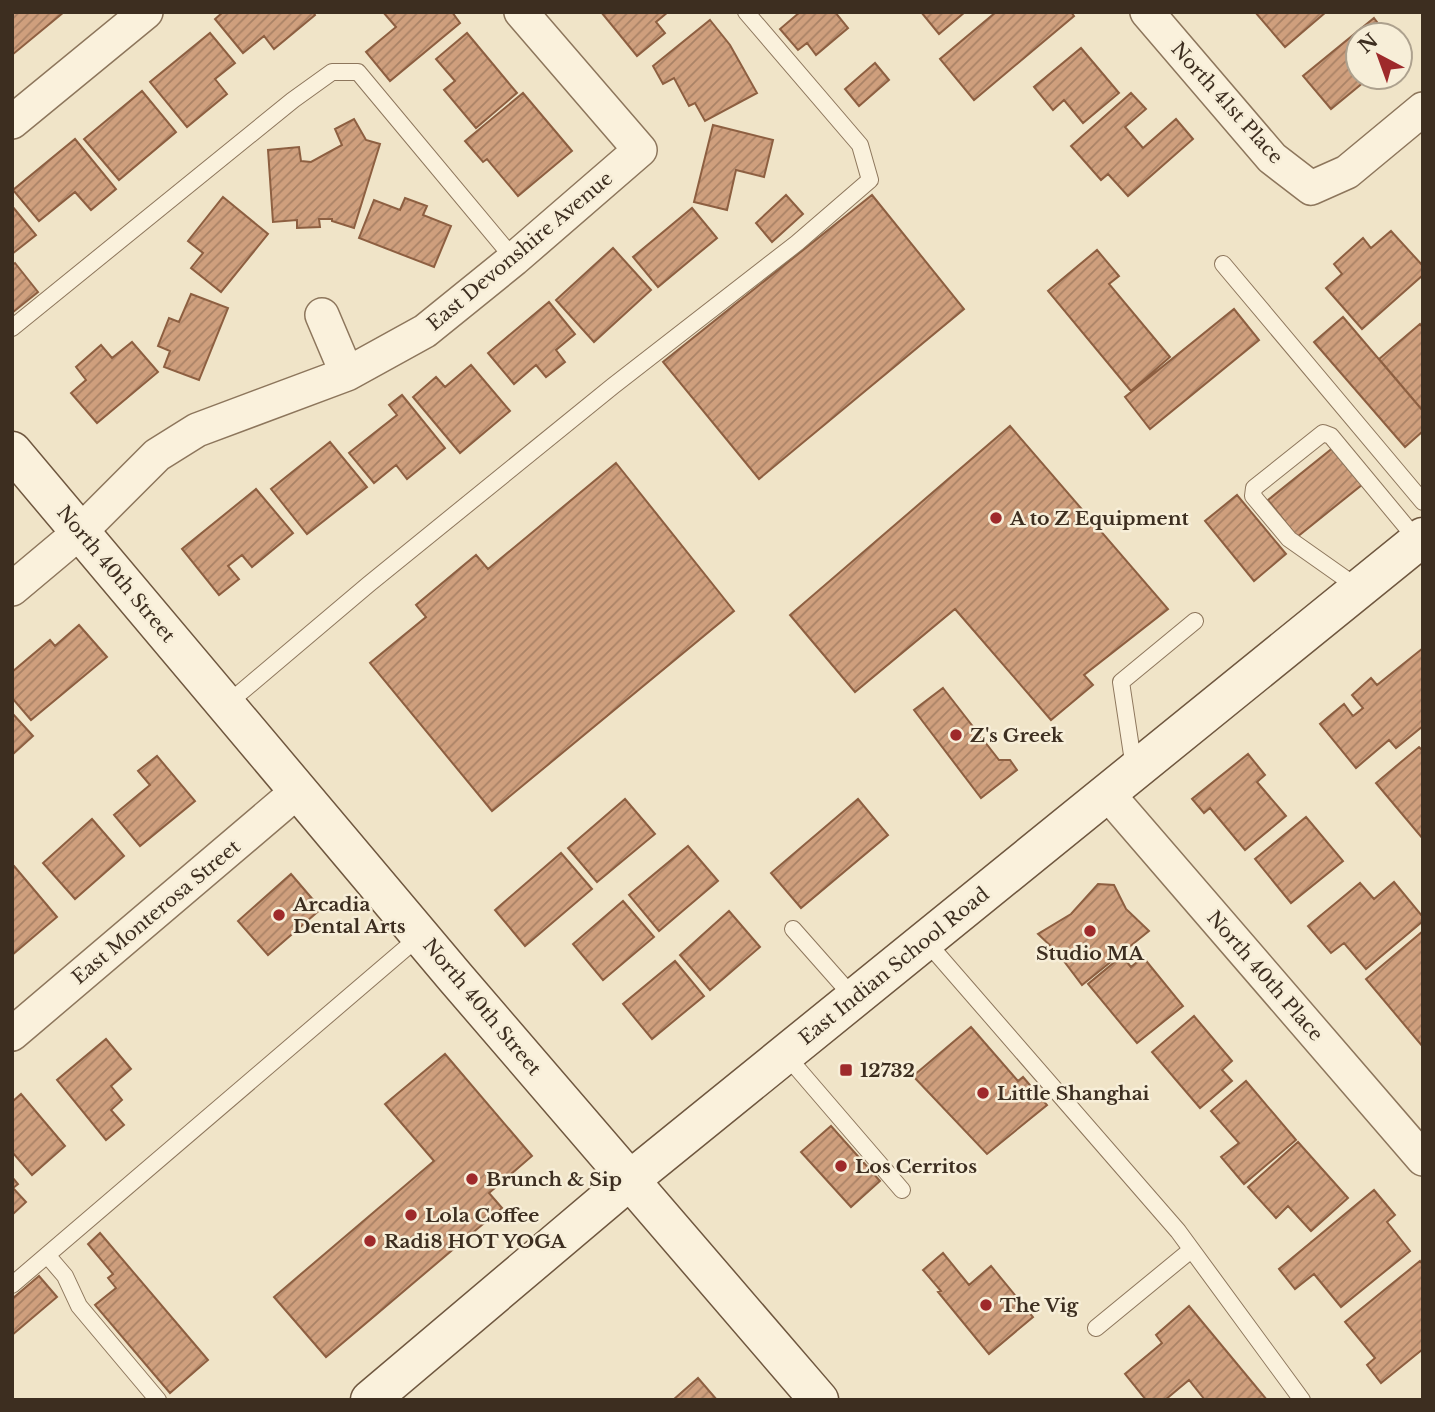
<svg xmlns="http://www.w3.org/2000/svg" width="1435" height="1412" viewBox="0 0 1435 1412" font-family="'Libre Baskerville',serif">
<style>
.building{fill:url(#building-hatch);stroke:#8d5f41;stroke-width:2}
.lines{fill:none;stroke-linecap:round;stroke-linejoin:round}
.lane-casing{stroke:#8d765c;stroke-width:18}
.street-casing{stroke:#8d765c;stroke-width:36}
.secondary-casing{stroke:#6f573f;stroke-width:41}
.lane{stroke:#faf1dc;stroke-width:16}
.street{stroke:#faf1dc;stroke-width:33}
.secondary{stroke:#faf1dc;stroke-width:38}
.poi-dot{fill:#9e2a2b;stroke:#f7eed8;stroke-width:2.5}
.labels{text-anchor:middle;dominant-baseline:central;stroke-width:5;stroke-linejoin:round;paint-order:stroke}
.street-label{font-size:19px;fill:#3d2e20;stroke:#f7eed8}
.poi-label{font-size:19px;font-weight:bold;fill:#3d2e20;stroke:#f7eed8;text-anchor:start}
</style>
<defs>
<pattern id="building-hatch" width="6" height="6" patternUnits="userSpaceOnUse" patternTransform="scale(1.75)"><rect width="6" height="6" fill="#cf9f7d"/><path d="M-1 1l2-2M0 6l6-6M5 7l2-2" fill="none" stroke="#a98266"/></pattern>
</defs>
<rect width="100%" height="100%" fill="#f0e4c8"/>
<!-- building -->
<path class="building" d="M12,12H64L12,55Z
M223,12H313L315,15L274,49L264,36L243,53L215,19Z
M383,12H452L460,23L390,81L366,52L396,27Z
M601,12H668L656,22L665,33L637,56Z
M800,12H835L848,28L816,55L807,43L798,50L780,29Z
M921,12H965L939,34Z
M996,12H1071L1074,16L974,100L940,59Z
M1255,12H1326L1285,47Z
M1374,18L1387,35H1358V77H1370L1331,109L1303,76Z
M710,20L730,45L757,93L705,121L695,103L689,106L674,78L663,84L653,66Z
M210,33L235,63L215,79L227,94L187,127L150,82Z
M467,33L517,93L476,128L444,90L455,81L436,59Z
M1081,48L1119,93L1083,123L1064,100L1053,110L1034,87Z
M875,63L889,80L859,106L845,89Z
M142,91L176,132L119,180L84,139Z
M523,93L572,151L518,196L487,159L483,162L465,141Z
M1131,93L1146,109L1125,127L1143,148L1176,119L1193,139L1128,196L1108,174L1101,180L1071,146Z
M354,119L366,140L380,144L354,228L332,221V219H319L320,227L297,228V220L273,222L268,150L299,147L301,161L311,162L342,145L335,129Z
M713,125L773,140L764,177L736,170L727,210L694,202Z
M75,139L116,189L91,210L75,192L39,221L13,190Z
M786,195L803,214L772,242L756,223Z
M872,195L964,309L759,479L663,362Z
M223,197L268,234L221,292L191,268L203,253L188,241Z
M405,198L427,206L423,215L451,226L434,267L359,238L374,200L400,210Z
M12,206L36,235L12,254Z
M692,208L717,238L658,287L633,257Z
M1391,231L1423,266V275L1362,329L1326,288L1342,274L1334,264L1363,238L1371,248Z
M613,248L651,290L594,342L556,300Z
M1097,250L1119,276L1109,284L1170,357L1131,391L1048,291Z
M15,263L38,292L12,313V265Z
M191,294L228,308L199,380L164,367L170,351L158,346L169,318L179,322Z
M549,302L575,334L556,350L565,362L546,377L536,365L514,384L488,353Z
M1234,309L1259,340L1150,429L1125,397Z
M1343,317L1423,411V431L1405,447L1314,342Z
M1420,324L1423,328V411L1379,359Z
M132,342L158,372L97,423L71,393L86,380L76,367L101,345L112,358Z
M471,365L510,411L460,453L413,397L436,377L445,387Z
M402,395L445,448L407,479L396,465L374,483L349,453L397,415L389,405Z
M1010,426L1168,609L1084,675L1093,685L1051,720L955,609L855,692L790,615Z
M330,442L367,487L307,534L271,489Z
M1334,447L1363,484L1297,537L1268,500Z
M616,463L734,611L492,811L370,663L426,617L416,605L476,555L488,569Z
M256,489L293,533L252,567L242,555L228,566L239,579L219,595L182,549Z
M1237,495L1286,554L1254,581L1205,521Z
M79,625L107,657L31,720L12,698V672L50,640L55,646Z
M1423,648V726L1396,748L1389,740L1356,768L1320,724L1344,704L1353,716L1363,708L1352,695L1371,678L1377,685Z
M943,688L999,760H1010L1017,770L981,798L914,710Z
M12,713L33,736L12,755Z
M1419,747L1423,751V839L1376,783Z
M1248,754L1265,775L1257,782L1286,816L1245,850L1210,808L1204,813L1192,799Z
M157,756L195,801L140,846L114,815L150,785L138,771Z
M625,799L655,834L597,882L568,848Z
M858,799L888,835L801,908L771,873Z
M1306,817L1343,861L1291,903L1255,859Z
M92,819L124,856L75,899L43,863Z
M688,846L718,881L659,931L629,895Z
M561,853L592,889L525,946L495,910Z
M14,866L57,917L12,955V867Z
M291,874L321,909L268,955L238,921Z
M1394,882L1423,917V921L1366,969L1344,943L1331,953L1308,926L1360,883L1374,899Z
M1098,884L1114,885L1126,909L1149,931L1082,985L1057,952L1038,934L1071,914Z
M623,901L654,937L603,980L573,944Z
M729,911L760,947L710,990L680,955Z
M1423,931V1047L1366,979Z
M1122,956L1131,967L1143,957L1183,1006L1137,1043L1088,984Z
M675,961L704,996L652,1039L623,1004Z
M1194,1016L1232,1061L1222,1070L1232,1081L1200,1108L1152,1052Z
M971,1027L1018,1081L1023,1077L1047,1105L987,1154L913,1076Z
M106,1039L131,1069L111,1086L122,1100L111,1110L124,1125L106,1140L57,1080Z
M445,1054L532,1156L489,1193L502,1208L326,1357L274,1297L434,1161L385,1104Z
M1246,1081L1296,1140L1244,1184L1221,1157L1239,1143L1211,1111Z
M21,1094L65,1146L32,1175L12,1152V1102Z
M831,1126L880,1181L851,1207L801,1152Z
M1298,1142L1348,1198L1311,1231L1288,1206L1276,1218L1248,1187Z
M12,1177L18,1184L13,1188L26,1202L12,1215Z
M1374,1190L1395,1215L1387,1222L1410,1251L1341,1307L1314,1274L1295,1289L1279,1269Z
M100,1233L208,1360L170,1393L95,1305L116,1288L108,1278L113,1274L88,1244Z
M943,1253L969,1285L991,1266L1033,1317L989,1354L938,1292L941,1291L923,1270Z
M1420,1261L1423,1265V1349L1381,1383L1367,1365L1375,1358L1345,1322Z
M39,1276L57,1297L12,1335V1299Z
M1189,1306L1267,1400H1205L1189,1380L1165,1400H1146L1125,1374L1162,1343L1156,1335Z
M698,1378L717,1400H673Z"/>
<g class="lines">
<!-- lane casing -->
<g class="lane-casing">
<path id="lane" d="M1223,264L1423,502
M12,328L293,100L332,72H358L514,259
M1360,589L1289,539L1253,496L1254,488L1323,433L1331,436L1418,541
M227,704L369,584L613,386L797,243L870,180L860,145L746,12
M1134,768L1121,682L1195,621
M793,929L854,998
M925,940L1178,1231L1302,1400
M785,1054L902,1190
M47,1255L65,1276L79,1306L158,1400
M12,1285L420,936
M1096,1328L1191,1250"/>
</g>
<!-- street casing -->
<g class="street-casing">
<path id="street" d="M1147,12L1272,158L1311,188L1347,172L1423,109
M12,122L146,12
M322,315L347,374
M12,589L80,532L157,455L197,430L347,374L425,331L514,259L640,150L521,12
M1107,793L1423,1159
M12,1034L299,790"/>
</g>
<!-- secondary casing -->
<g class="secondary-casing">
<path id="secondary" d="M12,451L455,977L819,1400
M370,1400L630,1180L1423,537"/>
</g>
<!-- lane -->
<use href="#lane" class="lane"/>
<!-- street -->
<use href="#street" class="street"/>
<!-- secondary -->
<use href="#secondary" class="secondary"/>
</g>
<!-- markers -->
<g class="poi-dot">
<circle cx="996" cy="518" r="7"/>
<circle cx="956" cy="735" r="7"/>
<circle cx="279" cy="915" r="7"/>
<circle cx="1090" cy="931" r="7"/>
<rect x="839" y="1063" width="14" height="14" rx="3.5"/>
<circle cx="983" cy="1093" r="7"/>
<circle cx="841" cy="1166" r="7"/>
<circle cx="472" cy="1179" r="7"/>
<circle cx="411" cy="1215" r="7"/>
<circle cx="370" cy="1241" r="7"/>
<circle cx="986" cy="1305" r="7"/>
</g>
<g class="labels">
<!-- street labels -->
<g class="street-label">
<text transform="translate(1227 103) rotate(48)">North 41st Place</text>
<text transform="translate(520 251) rotate(-40)">East Devonshire Avenue</text>
<text transform="translate(116 574) rotate(50)">North 40th Street</text>
<text transform="translate(156 912) rotate(-40)">East Monterosa Street</text>
<text transform="translate(894 966) rotate(-39)">East Indian School Road</text>
<text transform="translate(1265 976) rotate(49)">North 40th Place</text>
<text transform="translate(482 1007) rotate(50)">North 40th Street</text>
</g>
<!-- poi labels -->
<g class="poi-label">
<text x="1010" y="518">A to Z Equipment</text>
<text x="970" y="735">Z's Greek</text>
<text x="293" y="904">Arcadia<tspan x="293" dy="22">Dental Arts</tspan></text>
<text x="1090" y="953" text-anchor="middle">Studio MA</text>
<text x="860" y="1070">12732</text>
<text x="997" y="1093">Little Shanghai</text>
<text x="855" y="1166">Los Cerritos</text>
<text x="486" y="1179">Brunch &amp; Sip</text>
<text x="425" y="1215">Lola Coffee</text>
<text x="384" y="1241">Radi8 HOT YOGA</text>
<text x="1000" y="1305">The Vig</text>
</g>
</g>
<!-- border -->
<rect width="1435" height="1412" fill="none" stroke="#3d2e20" stroke-width="28"/>
<!-- north arrow -->
<g transform="translate(1379 56) rotate(319)"><circle r="33" fill="#f7eed8" stroke="#ada18e" stroke-width="2"/>
<path d="M0-5L12 26L0 18L-12 26Z" fill="#9e2a2b"/>
<text y="-10" font-size="19" font-weight="bold" text-anchor="middle" fill="#3d2e20">N</text>
</g>
</svg>
